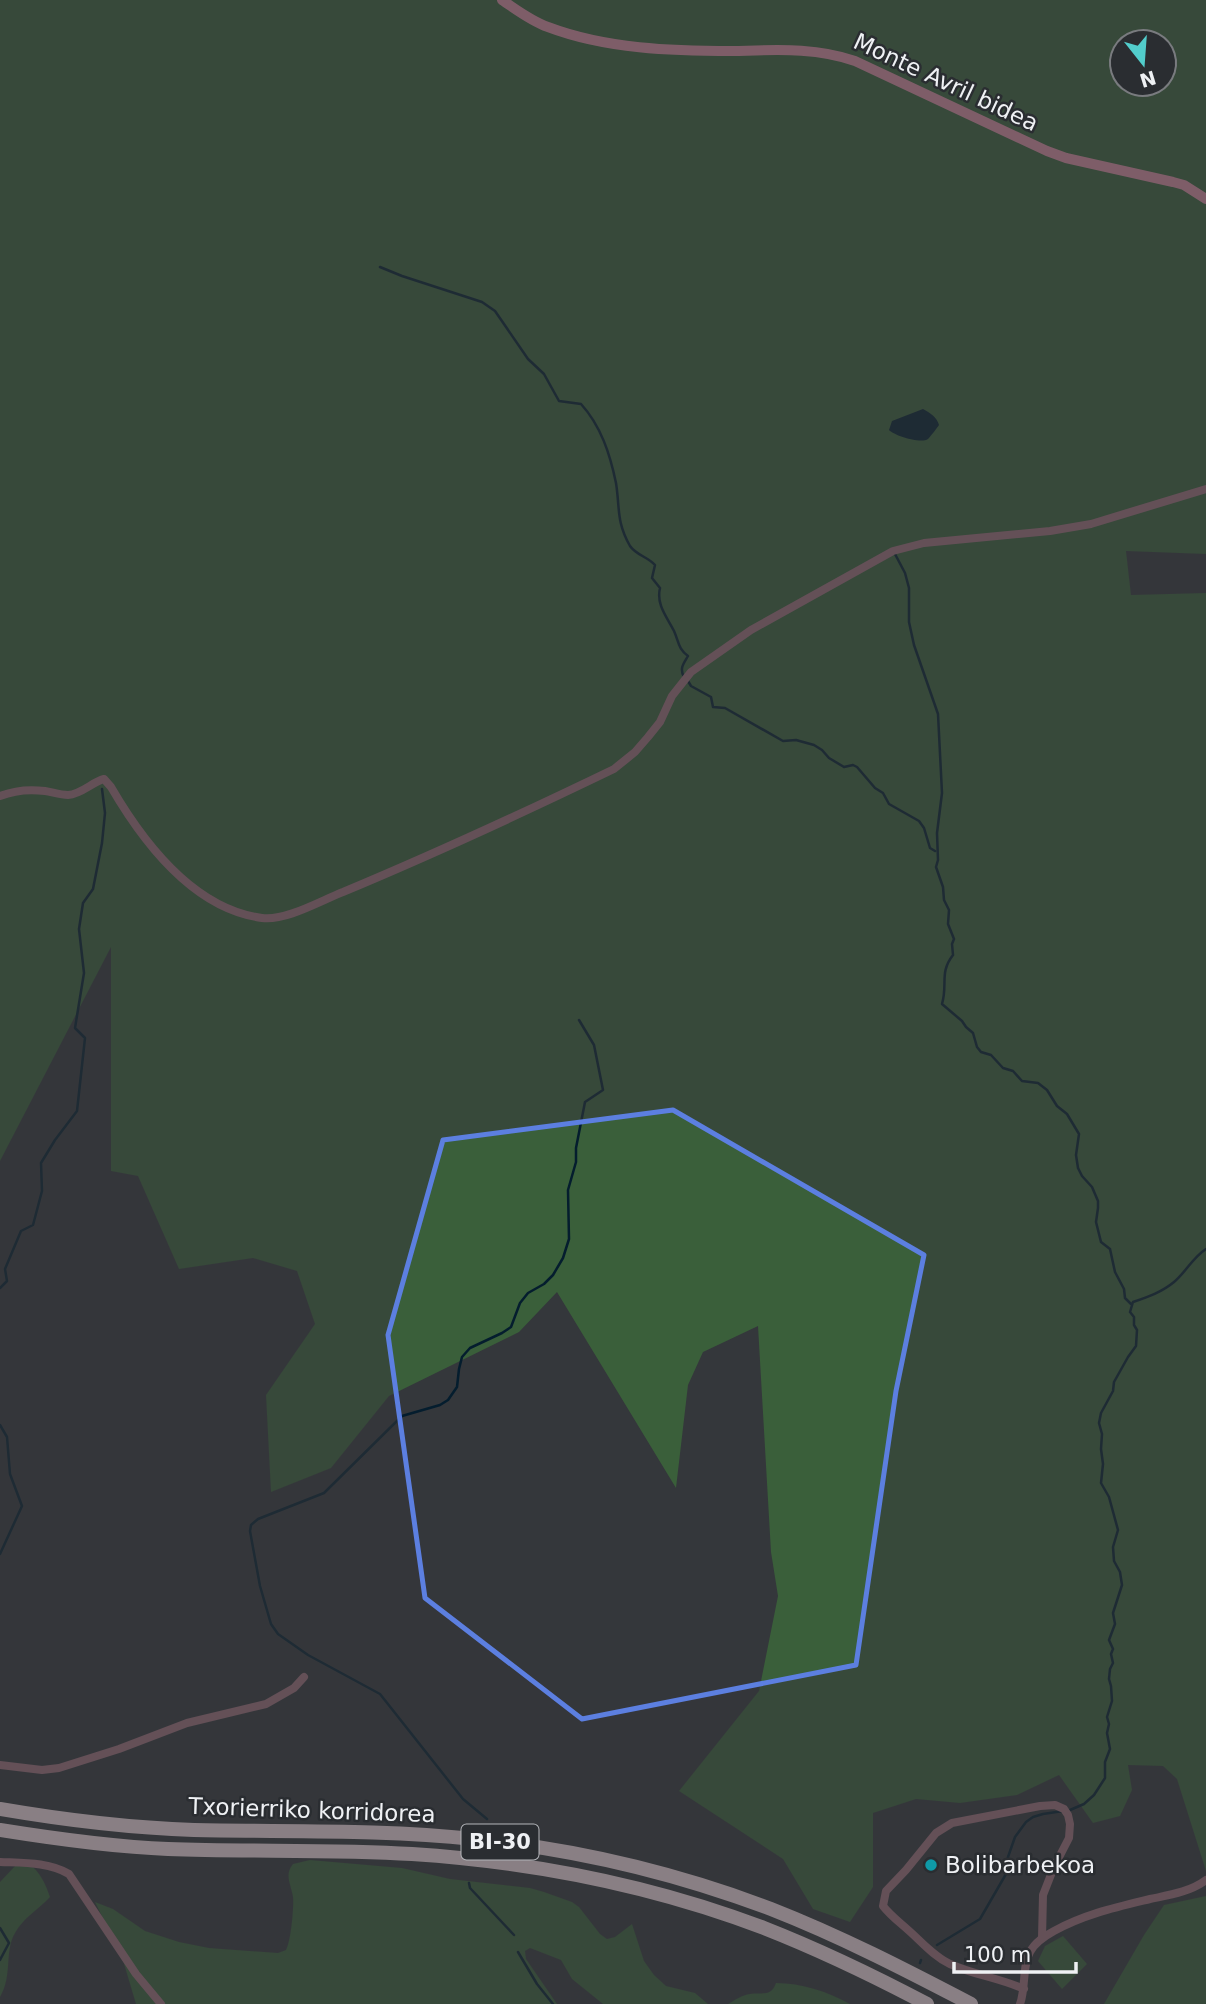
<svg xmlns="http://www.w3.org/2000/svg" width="1206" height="2004" viewBox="0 0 1206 2004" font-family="'DejaVu Sans',sans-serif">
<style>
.green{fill:#3a5f3a;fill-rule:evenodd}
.water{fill:#041d2e}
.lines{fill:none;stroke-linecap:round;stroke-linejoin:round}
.stream{stroke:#041d2e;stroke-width:2.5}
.street{stroke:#9d6f7b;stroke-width:8}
.secondary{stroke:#d78da1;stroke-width:10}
.highway{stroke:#f0d8de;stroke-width:14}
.marked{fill:none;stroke:#5c7fe0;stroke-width:5;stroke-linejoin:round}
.culture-dot{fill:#0f9aa8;stroke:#2a2d31;stroke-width:2.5}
.labels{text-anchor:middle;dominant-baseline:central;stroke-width:5;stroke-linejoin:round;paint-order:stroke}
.shield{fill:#2a2d31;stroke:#b4b6ba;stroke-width:2}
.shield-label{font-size:21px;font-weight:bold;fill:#eff1f4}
.street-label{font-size:23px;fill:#eff1f4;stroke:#2a2d31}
.poi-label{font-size:23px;fill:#eff1f4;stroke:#2a2d31;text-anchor:start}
</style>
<rect width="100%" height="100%" fill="#34373b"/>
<!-- green -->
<path class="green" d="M0,0H1206V554L1126,551L1131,595L1206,593V1871L1177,1779L1163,1766L1128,1765L1132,1790L1120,1816L1093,1823L1059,1775L1017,1795L960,1803L916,1799L873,1813V1887L850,1922L813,1909L783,1859L679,1791L759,1691L778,1596L771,1552L758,1326L703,1352L688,1385L676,1488L557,1292L519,1332L389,1396L331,1468L271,1492L266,1395L315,1324L297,1271L253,1258L179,1269L138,1176L111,1171V947L0,1161ZM1122,42H1164V84H1122Z
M310,1860L402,1868L450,1879L530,1888L544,1892L572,1902L579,1907L600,1934L607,1939L615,1937L632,1924L644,1961L654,1975L666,1986L695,1993L708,2004H603L572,1979L561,1960L530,1948L525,1951L526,1959L557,2004H136L122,1957L95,1902L113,1909L145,1931L179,1942L209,1948L278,1953L286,1950C291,1941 294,1907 293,1897C291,1884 284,1875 293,1864Z
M16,1865C20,1865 25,1864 29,1865C39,1869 47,1887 50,1897C39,1909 22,1919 15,1933C4,1952 13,1975 0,1997V1882Z
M1206,1896V2004H1104L1144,1935L1164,1905Z
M1063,1936L1087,1964L1062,1989L1038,1961L1045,1946Z
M776,1983C801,1983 829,1992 850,2004H728C735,2000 742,1995 750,1994C763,1992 771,1997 776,1983Z"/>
<!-- water -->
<path class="water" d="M923,409C930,413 937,417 939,425C936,429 931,436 928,439C921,444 895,436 889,430L892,421Z"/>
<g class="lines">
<!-- stream -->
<path class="stream" d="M380,267L402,276L482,302L495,311L528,359L544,374L559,401L581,404C601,426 610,454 616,483C620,508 616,521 630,546C636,555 648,557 655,565L652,578L660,588C656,605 667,617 674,631C679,642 678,649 688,656C684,663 679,668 684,677
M895,554L905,573L909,588V622L914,645L938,714L942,793L937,833L938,860L936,867L943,887L944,900L949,910L948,924L954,939L952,944L953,955C939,973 948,984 942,1004L962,1021L966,1027L973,1033L977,1047L981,1052L991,1055L1003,1068L1013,1071L1022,1081L1038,1083L1047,1090L1057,1106L1067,1114L1079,1134L1076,1155L1078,1168L1082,1176L1092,1187L1098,1201V1208L1096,1222L1101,1242L1110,1249L1115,1272L1124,1289L1125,1298L1132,1305
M688,681L691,686L711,697L713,707L725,708L783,741L796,740L814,745L822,750L829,758L844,767L853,765L857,767L875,788L883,793L889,804L919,821L924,828L930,848L935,851
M0,1288L7,1281L5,1269L21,1231L33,1225L42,1191L41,1163L55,1140L77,1111L85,1038L75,1028L84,973L79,929L83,903L93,889L102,843L105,813L102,789
M0,1425L7,1437L10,1474L22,1506L0,1554
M487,1819L463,1799L380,1694L308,1655L278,1634L271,1624L260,1586L250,1531L251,1525L258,1519L324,1493L402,1416L440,1405L448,1400L457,1387L459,1369L462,1357L470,1348L502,1333L511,1327L520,1303L528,1293L544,1284L553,1275L563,1258L569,1239L568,1190L576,1162V1148L585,1102L603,1090L594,1045L579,1020
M469,1883L470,1888L514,1935
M0,1928L9,1943L0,1960
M937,1945L980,1919L1006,1874L1008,1857L1015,1837L1026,1822L1033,1817L1043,1814L1070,1810L1084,1804L1094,1795L1105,1778V1762L1110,1749L1107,1733L1109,1724L1107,1717L1112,1701L1111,1686L1109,1679L1110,1669L1113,1663L1111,1654L1113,1649L1109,1640L1115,1624L1113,1613L1122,1585L1120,1572L1114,1561L1113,1547L1118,1530L1109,1497L1101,1483L1103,1464L1101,1449L1102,1434L1099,1423L1101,1413L1113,1391L1114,1382L1128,1357L1136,1346L1137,1330L1134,1325V1317L1130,1312L1133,1302C1148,1297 1162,1292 1174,1282C1186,1272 1193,1257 1206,1249
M518,1952L537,1984L553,2004
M920,1963L921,1960"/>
<!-- street -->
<path class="street" d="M0,796C15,790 29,789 45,791C52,792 60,795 68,795C82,794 92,782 104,779L111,787C143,842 194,909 262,918C286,921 320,901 343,892C434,854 525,812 614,769L635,752L648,737L660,722L672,696L691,672L751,630L893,551L924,543L1050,531L1091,524L1206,489
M0,1765L42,1770L59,1768L119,1749L187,1723L266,1704L294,1688L304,1677
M0,1862C23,1863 49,1862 69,1874L136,1974L161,2004
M1024,1989C1000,1978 974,1975 950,1964C933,1956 921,1941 907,1929C898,1921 890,1915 883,1906L886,1891L906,1870L936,1833L952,1823L1040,1806L1055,1805L1064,1809L1068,1815L1070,1824L1069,1838L1054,1867L1043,1895L1042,1938
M1020,2004C1026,1988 1022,1966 1030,1952C1035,1942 1045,1936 1054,1931C1085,1914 1117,1907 1150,1899C1169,1895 1190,1892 1206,1880"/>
<!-- secondary -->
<path class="secondary" d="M502,0C517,10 531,21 548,27C606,49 672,51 733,51C775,50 815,47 855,61L1047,151L1066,158L1173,182L1184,185L1206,199"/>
<!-- highway -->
<path class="highway" d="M0,1809C64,1820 129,1828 194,1830C287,1832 381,1829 474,1839C575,1849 676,1873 771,1909C840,1936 906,1970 971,2004
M0,1830C56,1839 112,1847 168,1849C250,1852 331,1849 412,1854C533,1862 651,1885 764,1928C820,1950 874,1976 927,2004"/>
</g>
<!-- marked area -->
<path d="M0 0H1206V2004H0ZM673,1110L924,1255L896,1391L856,1665L582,1719L425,1598L388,1335L443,1140Z" fill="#34373b" fill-opacity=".55" fill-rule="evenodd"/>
<path class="marked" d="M673,1110L924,1255L896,1391L856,1665L582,1719L425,1598L388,1335L443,1140Z"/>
<!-- markers -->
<circle class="culture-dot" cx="931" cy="1865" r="7"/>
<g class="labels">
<!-- shield labels -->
<rect class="shield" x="461.5" y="1824.5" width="77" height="35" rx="5"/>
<g class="shield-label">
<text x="500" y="1842">BI-30</text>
</g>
<!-- street labels -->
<g class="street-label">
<text transform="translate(946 82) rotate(25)">Monte Avril bidea</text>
<text transform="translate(312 1810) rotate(2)">Txorierriko korridorea</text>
</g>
<!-- poi labels -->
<g class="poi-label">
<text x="945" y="1865">Bolibarbekoa</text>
</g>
</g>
<!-- north arrow -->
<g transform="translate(1143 63) rotate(163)"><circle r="33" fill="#2a2d31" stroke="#797b7f" stroke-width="2"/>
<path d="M0-5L12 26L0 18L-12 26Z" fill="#52cdcc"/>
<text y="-10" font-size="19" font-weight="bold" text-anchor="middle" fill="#eff1f4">N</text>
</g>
<!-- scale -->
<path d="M954 1962v10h122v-10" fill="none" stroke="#eff1f4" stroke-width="3.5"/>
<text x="964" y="1962" font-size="21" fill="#eff1f4" stroke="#2a2d31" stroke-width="5" paint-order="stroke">100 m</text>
</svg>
